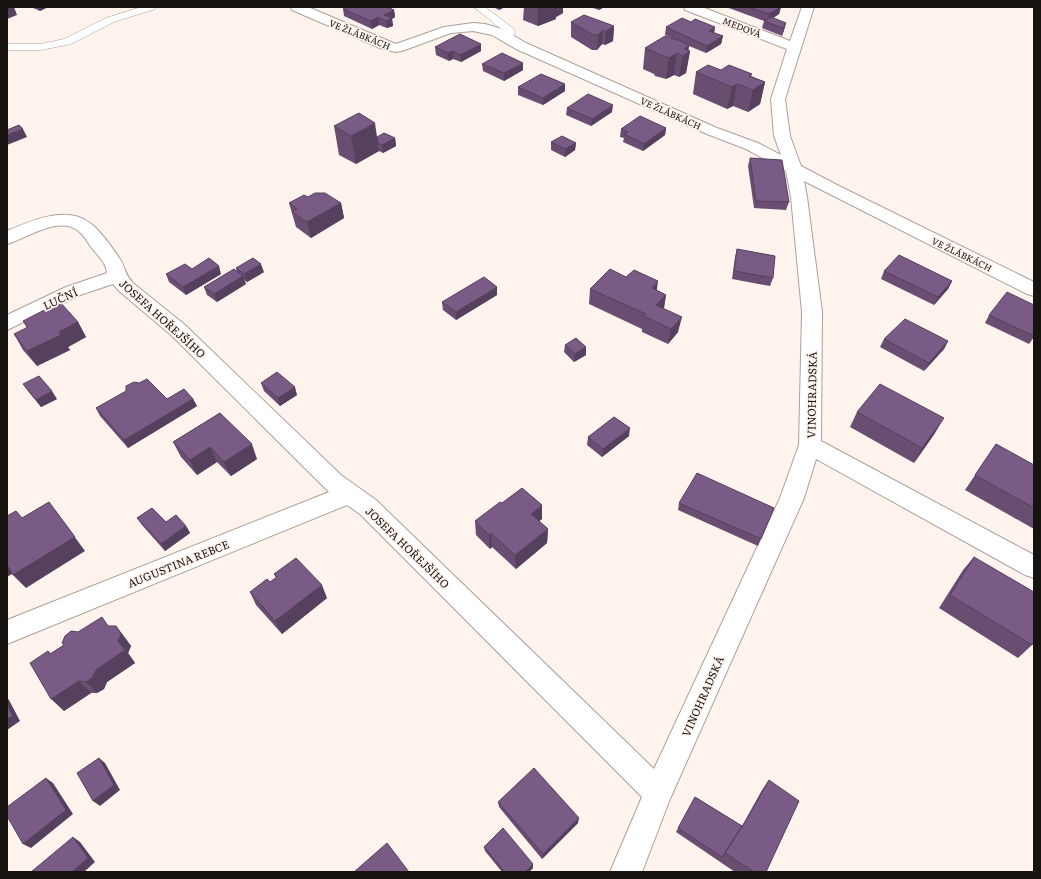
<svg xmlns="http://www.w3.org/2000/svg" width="1041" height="879" viewBox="0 0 1041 879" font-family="Literata,serif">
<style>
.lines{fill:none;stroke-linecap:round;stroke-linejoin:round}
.lane-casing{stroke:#aba09a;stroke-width:1}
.street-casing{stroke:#aba09a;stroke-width:2}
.lane{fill:#fff;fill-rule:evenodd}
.street{fill:#fff;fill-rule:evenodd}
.wall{fill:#694e72}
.shaded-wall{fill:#55405d}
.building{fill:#7a5b85;stroke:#55405d}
.labels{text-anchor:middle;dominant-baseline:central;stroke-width:3.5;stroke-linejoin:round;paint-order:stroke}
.far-street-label{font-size:9px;fill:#161310;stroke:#fff3ed}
.street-label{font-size:11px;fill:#161310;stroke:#fff3ed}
</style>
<rect width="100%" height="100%" fill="#fff3ed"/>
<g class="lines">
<!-- lane casing -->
<g class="lane-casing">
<path id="lane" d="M141,7H156L155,9L114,22L71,44L41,50H7V44H41L64,39L106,18Z
M474,7H485L514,29L515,31L513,41H505L504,39L505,32Z"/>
</g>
<!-- street casing -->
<g class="street-casing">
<path id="street" d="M291,7H308L396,44L444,27L473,23L485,24L502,29L526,43L717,128L758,143L781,155L774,136L771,99L787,49L685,10L684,7H702L790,41L802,7H814L785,99L790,136L801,166L839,186L1034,282V296L1027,294L804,181L807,197L822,312L821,441L1034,555V578L1025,575L816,459L804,498L670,799L642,872H610L642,797L360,514L347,505L7,644V620L329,492L171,335L119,291L113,284L80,295L7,330V315L66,287L107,273C106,262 97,255 91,247C87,241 83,234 77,230C58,216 27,238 7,244V231C31,221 66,205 90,223C99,229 114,250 120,259C126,269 124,273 133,283L185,325L341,475L376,500L654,769L780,498L799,445L802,312L791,197L786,171L746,149L707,134L516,49L492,35L473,31L451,33L402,51L395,52L380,48L292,10Z"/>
</g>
<!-- lane -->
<use href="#lane" class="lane"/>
<!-- street -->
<use href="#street" class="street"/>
</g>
<!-- wall -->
<path class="wall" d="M31,7H48L40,11Z
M495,7H505L499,10L495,8Z
M524,7H563V13L556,17V19L538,26L523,20Z
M590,7H604L599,10Z
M726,7H781L779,14L773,18L786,23L784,30L782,36L762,28L764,21Z
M343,9L394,10L395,17L392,19L393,26L387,28L379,25L372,29L344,16Z
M571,22L614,26L613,41L605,45L602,44L597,50H592L571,37Z
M666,27L714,33L723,36L721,44L706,53L689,46L688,51H690L686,73L679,77L674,75L666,79L655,76L654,74L643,69L645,48L672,38L665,35Z
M435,47L481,51L461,62L453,59L449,61L436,55Z
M482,64L523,70L504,81L483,71Z
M721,70L752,74L751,76L765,82L760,104L748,112L733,106L727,109L693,94L696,72Z
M518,87L565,91L543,105L518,95Z
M567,108L612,112L591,126L566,115Z
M334,126L377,137L395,138L396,146L383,153L379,151L356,164L339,155Z
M666,128L665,135L643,151L623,142L624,138L620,137L621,129Z
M551,142L576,143L575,150L565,157L551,150Z
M750,158L789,202L786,210L754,208L748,166Z
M308,197L341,203L344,218L311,238L296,227L289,203Z
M737,249L773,278L770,286L732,279L735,257Z
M236,268L264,272L247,282L244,280L246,284L217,302L207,295L204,287L237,272Z
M192,269L221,274L186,295L169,282L166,274Z
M884,271L952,281L948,289L934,305L881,279Z
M590,289L657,290L666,295L664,309L678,332L668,344L642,332V329L589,304Z
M497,295L456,320L443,310L442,302Z
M1034,305V337L1029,344L985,323L989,315Z
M23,321L78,322L86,337L68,347L70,350L37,366L23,350L14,334L27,328Z
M884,339L948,341L944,349L924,371L880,347Z
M565,345L586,347V355L574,362L564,352Z
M261,383L297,395L280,406L264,391Z
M23,384L57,399L41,407L28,391Z
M167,399H193L197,406L128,448L100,416L96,408Z
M857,412L935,433L914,463L850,427Z
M220,413L257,459L231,476L217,462L197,475L181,457L173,442Z
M629,436L602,457L587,445L588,437Z
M996,444L1034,465V529L965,490Z
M502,503L542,519L539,521L548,529L547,543L516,569L492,547L490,549L476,535L475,521Z
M679,503L774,508L758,546L678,510Z
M137,518L166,522L186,526L190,533L165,551L142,525Z
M974,557L1032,645L1018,658L939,608L963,570Z
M274,574L327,598L282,634L256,605L250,592L270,582L276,578Z
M110,626H116L126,639L131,646L128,653L135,663L107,682L104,689L97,693H91L64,711L48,651L51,654L64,645L78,632Z
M769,780L766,872H735L676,832L695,797L742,826L762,790Z
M498,802L578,823L542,859L499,807Z
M484,847L533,868L529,872H502L485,851Z"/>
<!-- shaded-wall -->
<path class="shaded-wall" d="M7,7H14L17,15L7,19Z
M38,7H48L40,11Z
M499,7H505L499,10Z
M538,7H563V13L556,17V19L538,26Z
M599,7H604L599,10Z
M781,7L779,14L767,22L769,14Z
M394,10L395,17L392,19L393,26L387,28L386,21L384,15Z
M378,17L379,25L372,29L371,21Z
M786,23L784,30L782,36L783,28Z
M614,26L613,41L605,45L606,31Z
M715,27L714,35L709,31Z
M603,30L602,44L597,50L598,35Z
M723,36L721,44L706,53L707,46Z
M481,44V51L461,62L460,55Z
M689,46L688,52L690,51L686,73L679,77L684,49Z
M453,51V59L449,61L448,53Z
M677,53L674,75L666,79L669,58Z
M523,63V70L504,81V73Z
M765,82L760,104L748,112L753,90Z
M565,84V91L543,105V98Z
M737,84L733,106L727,109L732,87Z
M613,105L612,112L591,126L592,119Z
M375,123L379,151L356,164L351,136Z
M666,128L665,135L643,151L644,144Z
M23,129L27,137L7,145V135Z
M395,138L396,146L383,153L382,145Z
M576,143L575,150L565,157V149Z
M341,203L344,218L311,238L307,222Z
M261,264L264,272L247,282L244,274Z
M219,266L221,274L186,295L183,287Z
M243,276L246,284L217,302L214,294Z
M658,281L656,296L652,288Z
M952,281L948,289L934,305L938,297Z
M497,287V295L456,320V312Z
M666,295L663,310L654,321L656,305Z
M682,317L678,332L668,344L671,329Z
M78,322L86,337L68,347L70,350L37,366L27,351L59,332Z
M948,341L944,349L924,371L929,363Z
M586,347V355L574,362L575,354Z
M295,387L297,395L280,406L278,398Z
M52,391L57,399L41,407L36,400Z
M193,399L197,406L128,448L124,440Z
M944,418L935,433L914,463L922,448Z
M630,428L629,436L602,457L603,449Z
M252,444L257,459L231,476L224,462Z
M210,447L217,462L197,475L190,460Z
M49,502L85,551L26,588L13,575Z
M542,505V519L530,528L531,514Z
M186,526L190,533L165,551L161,544Z
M548,529L547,543L516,569L515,555Z
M491,533L492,547L490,549L489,535Z
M7,564L15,572L7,577Z
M322,585L327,598L282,634L275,621Z
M116,626L131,646L128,653L135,663L107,682L104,689L97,693L86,682L118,641Z
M79,681L91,693L64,711L51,699Z
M7,698L9,700L20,721L7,730Z
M99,758L105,763L120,790L100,806L93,801Z
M46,778L53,783L73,814L31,848L23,844Z
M579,818L578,823L542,859L543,854Z
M73,837L80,842L95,862L84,872H72Z
M533,864V868L529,872H525Z"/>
<!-- building -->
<path class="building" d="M347,7H387L394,10L384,15L392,18L386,21L378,17L371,21L343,9Z
M748,7H781L769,14Z
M584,15L614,26L606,31L603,30L598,35H593L571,22Z
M771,17L786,23L783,28L764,21Z
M682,18L691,22L695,19L715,27L709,31L723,36L707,46L666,27Z
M460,34L481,44L460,55L453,51L448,53L435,47Z
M665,36L681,41L689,46L684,49L690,51L683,56L677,53L669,58L658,54L657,53L645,48Z
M502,53L523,63L504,73L482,64Z
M708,65L721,70L729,65L752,74L749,76L765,82L753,90L737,84L732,87L696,72Z
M541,74L565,84L543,98L518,87Z
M588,94L613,105L592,119L567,108Z
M359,113L375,123L351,136L334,126Z
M640,116L666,128L644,144L624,134L628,132L621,129Z
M19,125L23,129L7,135V130Z
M384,133L395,138L382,145L378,143L377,137Z
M562,136L576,143L565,149L551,142Z
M750,158L782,160L789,202L756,201Z
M315,193H325L341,203L307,222L292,212L297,209L289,203L304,195L308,197Z
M737,249L775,256L773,278L734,271Z
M899,255L952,281L938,297L884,271Z
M209,258L219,266L183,287L166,274L185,264L192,269Z
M253,258L261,264L244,274L236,268Z
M234,269L243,276L214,294L204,287Z
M610,269L626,277L634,270L658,281L652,288L666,295L656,305L682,317L671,329L644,316L646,314L590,289Z
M484,277L497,287L456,312L442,302Z
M1007,292L1034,305V336L989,315Z
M60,302L78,322L59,332L61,335L27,351L14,334L28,327L23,321Z
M905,319L948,341L929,363L884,339Z
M576,338L586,347L575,354L565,345Z
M277,372L295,387L278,398L261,383Z
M39,376L52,391L36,400L23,384Z
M147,379L167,399L184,389L193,399L124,440L96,408L126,391V386L134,382L139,383Z
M880,384L944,418L922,448L857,412Z
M220,413L252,444L224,462L210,447L190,460L173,442Z
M614,417L630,428L603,449L588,437Z
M996,444L1034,465V508L975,475Z
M697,473L774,508L761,539L679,503Z
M522,488L542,505L531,514L548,529L515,555L491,533L489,535L475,521L500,502L502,503Z
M49,502L75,537L13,575L7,565V516L16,511L22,518Z
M152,508L166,522L176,515L186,526L161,544L137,518Z
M974,557L1034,592V640L1032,645L950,595Z
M296,558L322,585L275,621L250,592L267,579L270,582L277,577L274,574Z
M102,617L108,626H116L121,634L118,641L125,650L96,670L93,677L86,682L79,681L51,699L30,663L48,651L50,654L64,645L62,643L65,636L71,631L78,632Z
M7,704L13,716L7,719Z
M99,758L114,785L93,801L77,773Z
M534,768L579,818L543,854L498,802Z
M46,778L66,810L23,844L7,816V807Z
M769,780L799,801L766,872H754L725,853L745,822Z
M695,797L742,826L722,857L678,828Z
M503,828L533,864L525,872H505L484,847Z
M73,837L88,858L72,872H31Z
M387,843L409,872H354Z"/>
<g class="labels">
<!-- far-street labels -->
<g class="far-street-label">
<text transform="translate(742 27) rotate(21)">MEDOVÁ</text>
<text transform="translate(360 34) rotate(22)">VE ŽLÁBKÁCH</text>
<text transform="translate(671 113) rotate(24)">VE ŽLÁBKÁCH</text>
<text transform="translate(962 254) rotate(26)">VE ŽLÁBKÁCH</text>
</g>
<!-- street labels -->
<g class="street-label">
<text transform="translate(60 298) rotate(-25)">LUČNÍ</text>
<text transform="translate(163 318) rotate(42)">JOSEFA HOŘEJŠÍHO</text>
<text transform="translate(811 395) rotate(-89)">VINOHRADSKÁ</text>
<text transform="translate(408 547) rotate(44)">JOSEFA HOŘEJŠÍHO</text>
<text transform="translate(178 563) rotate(-22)">AUGUSTINA REBCE</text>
<text transform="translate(702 696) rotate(-66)">VINOHRADSKÁ</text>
</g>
</g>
<!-- border -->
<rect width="1041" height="879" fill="none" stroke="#161310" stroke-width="16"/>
</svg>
